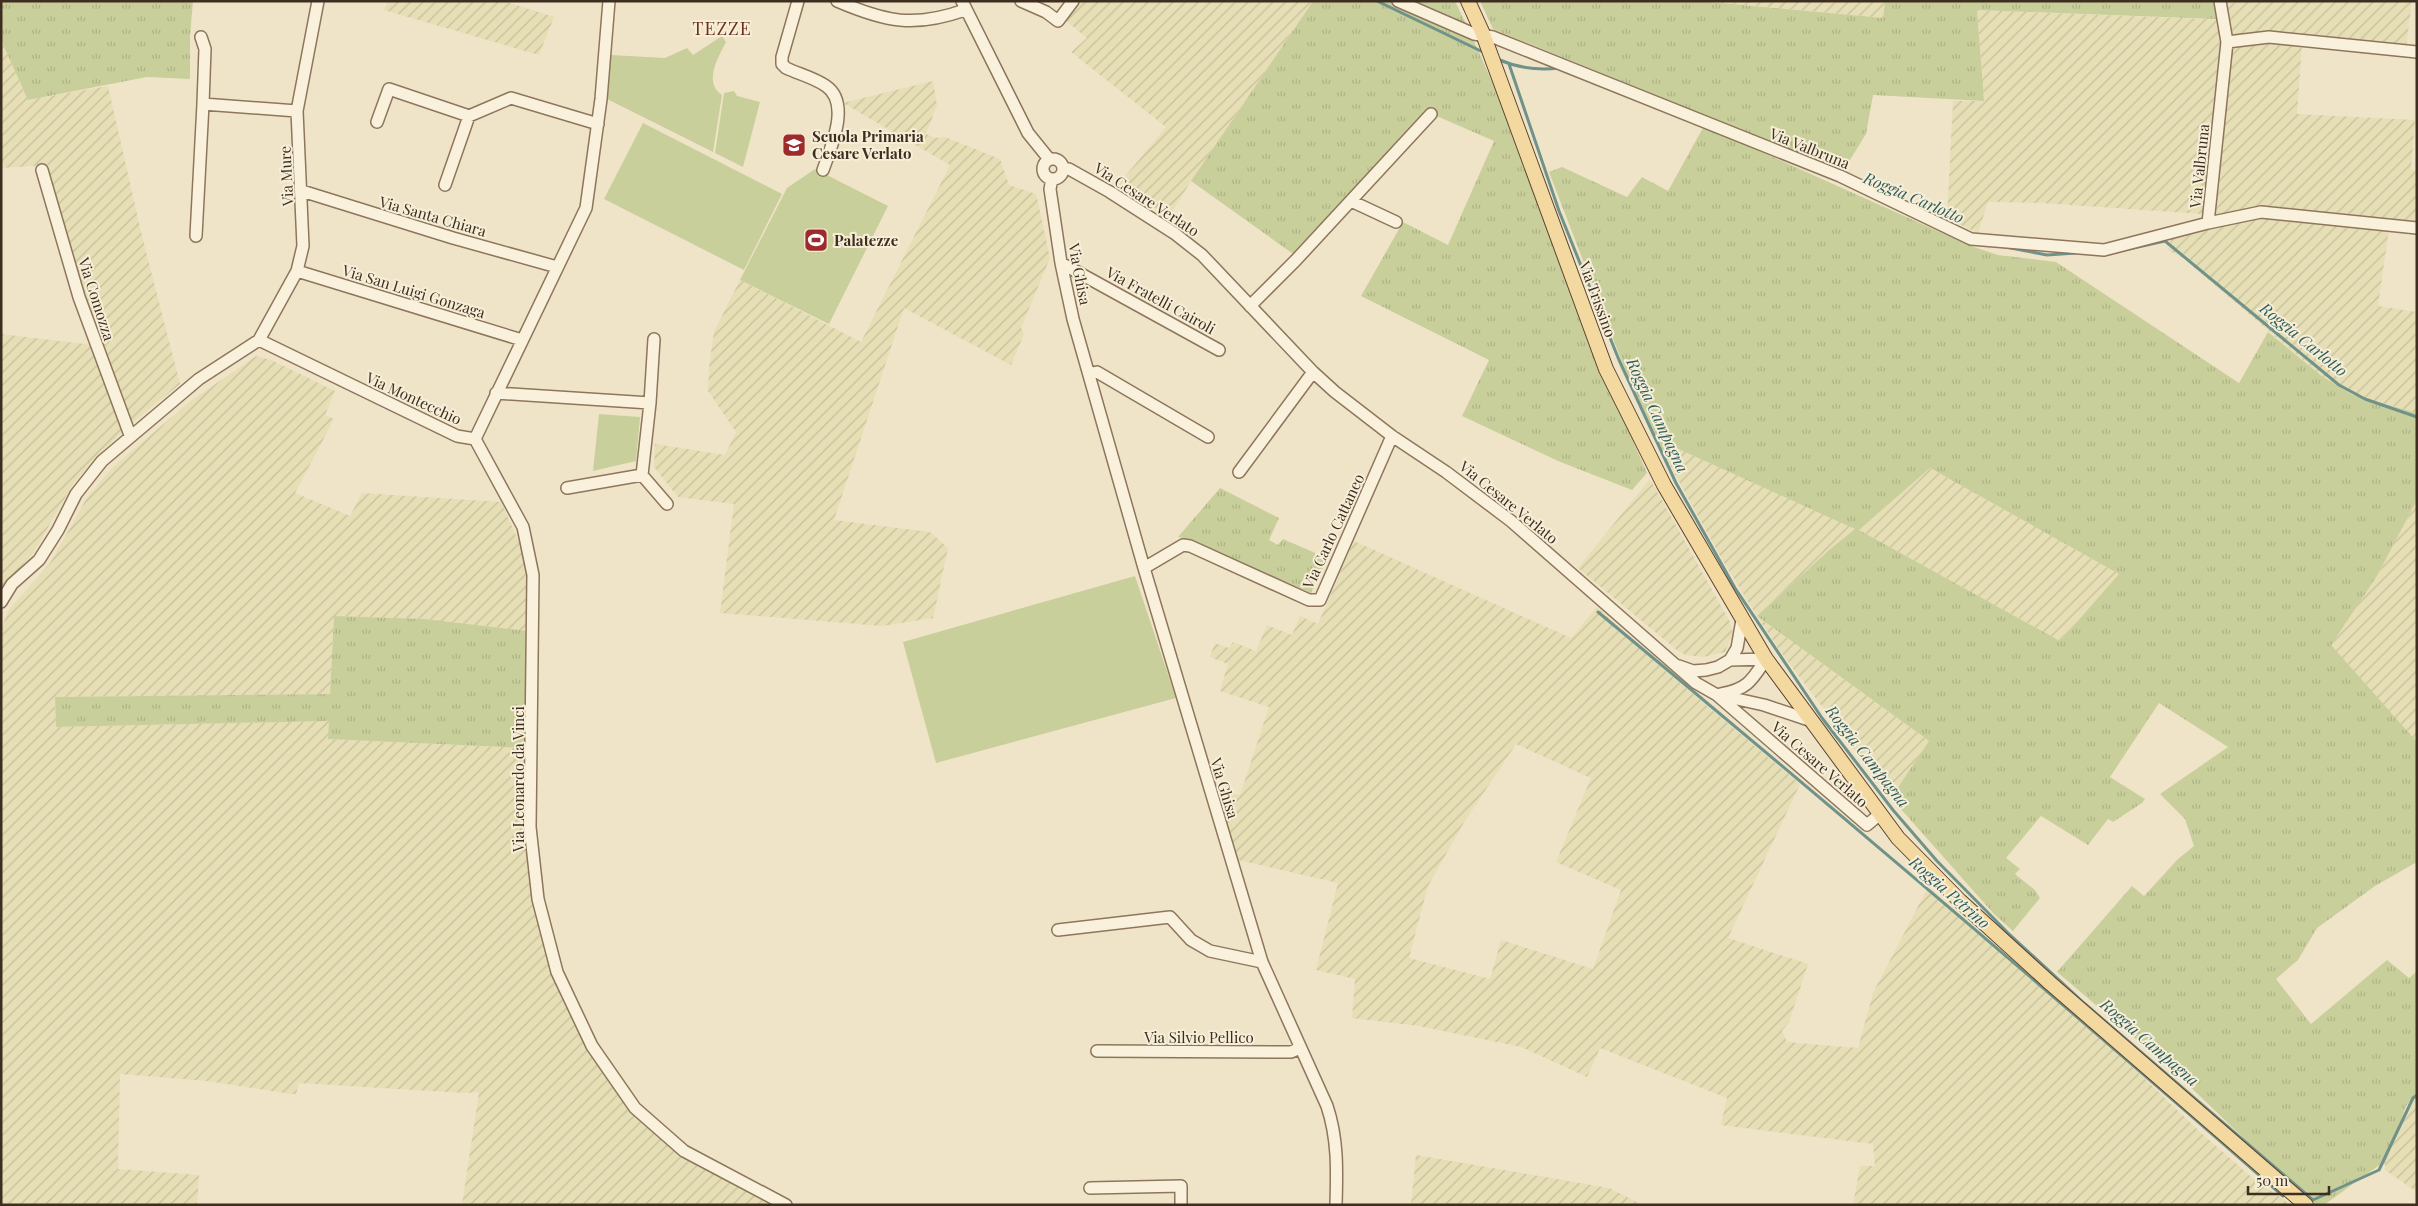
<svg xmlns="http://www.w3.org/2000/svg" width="2418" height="1206" viewBox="0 0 2418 1206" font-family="'Playfair Display',serif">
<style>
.farmland{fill:url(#farmland-furrows);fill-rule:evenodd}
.grass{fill:url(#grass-tufts);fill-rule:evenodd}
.park{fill:#c9cf9b}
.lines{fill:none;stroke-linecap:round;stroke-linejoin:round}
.stream{stroke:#6f938a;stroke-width:3}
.minor-casing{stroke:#8d765c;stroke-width:14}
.major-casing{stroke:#5b4430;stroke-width:16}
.minor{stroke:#faf1dc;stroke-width:11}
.major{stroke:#f3d9a0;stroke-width:14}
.labels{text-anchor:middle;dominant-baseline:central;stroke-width:4;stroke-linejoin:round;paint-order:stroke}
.poi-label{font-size:15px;font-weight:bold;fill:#3d2e20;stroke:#f7eed8;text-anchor:start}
.street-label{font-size:15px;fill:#3d2e20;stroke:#f7eed8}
.water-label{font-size:16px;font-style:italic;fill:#2f5d5a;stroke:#f7eed8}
.quarter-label{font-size:18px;letter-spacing:1px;fill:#6b2e1e;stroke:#f7eed8}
</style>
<defs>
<pattern id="farmland-furrows" width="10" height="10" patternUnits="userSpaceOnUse" patternTransform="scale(1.25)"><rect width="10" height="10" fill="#e6deb5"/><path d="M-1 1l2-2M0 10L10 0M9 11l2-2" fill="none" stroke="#c6bf9b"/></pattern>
<pattern id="grass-tufts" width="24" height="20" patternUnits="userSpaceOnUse" patternTransform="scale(1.25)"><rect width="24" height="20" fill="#c9cf9b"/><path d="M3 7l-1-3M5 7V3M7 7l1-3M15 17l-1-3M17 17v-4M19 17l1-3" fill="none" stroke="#aeb285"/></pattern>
</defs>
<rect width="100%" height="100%" fill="#f0e4c8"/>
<!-- farmland -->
<path class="farmland" d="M388,1H504L554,17L539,55L384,10Z
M1077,1H1313L1191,181L1169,217L1118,185L1166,127L1071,52L1087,38L1064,19Z
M1700,1H1885L1883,18Z
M2227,1H2412L2406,48L2302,44L2297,114L2415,120L2411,169L2417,171V234L2389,229L2378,306L2417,312V413L2353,395L2323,377L2183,258L2168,250L2172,236L2217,215L2041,203L1988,202L1978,233L1947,218L1953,101H1984L1977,10L2230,20Z
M1,40L28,100L108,86L142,236L180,384L132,423L129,421L72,266L56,205L48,165L1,168Z
M933,81L937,105L926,134L935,138L945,137L1000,159L1009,185L1036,194L1050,258L1021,328L1024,334L1011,365L904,308L834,520L930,532L948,548L933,618L882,626L720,613L734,504L678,497L654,467L655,444L725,455L736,432L708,391L709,367L714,332L740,280L861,342L950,165L843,103Z
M1,334L93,345L126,429L99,454L73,484L34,552L1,588Z
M256,356L271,360L335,391L325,415L334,419L295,493L350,516L362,493L501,502L518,540L524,559L529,608L528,631L425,619L334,616L330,694L55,697L56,727L329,721V739L525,748L526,831L570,1010L655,1130L787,1205H462L479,1092L465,1093L299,1083L296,1094H291L207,1081L120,1074L118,1169L199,1175L197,1205H1V629L9,609L50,563L88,496L113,467L192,400Z
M1674,447L1856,529L1828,551L1757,616L1930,742L1891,798L1780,651L1757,616L1723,561L1666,458Z
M1930,468L2119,574L2060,641L1859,530Z
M1650,479L1729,620L1733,633L1725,652L1703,657L1686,655L1677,650L1578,568Z
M2417,500V742L2330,645L2377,576Z
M1354,541L1571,638L1597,607L1668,673L1800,784L1728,938L1808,964L1789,1022L1782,1031L1787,1042L1858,1048L1873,993L1928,887L2098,1034L2200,1132L2256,1181L2286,1201L2288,1205H1853L1860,1166H1875L1873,1144L1721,1125L1727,1098L1600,1048L1587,1077L1521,1047L1419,1026L1352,1018L1355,979L1316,970L1338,883L1238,860L1215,788L1240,795L1269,707L1220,691L1228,664L1210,657L1215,643L1229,648L1233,642L1256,651L1267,625L1292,635L1300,616L1318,624ZM1516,744L1591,778L1556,862L1621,890L1593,969L1501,940L1490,979L1409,958L1428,886L1463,824Z
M2417,1092V1192L2385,1170V1164L2403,1115Z
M1416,1155L1609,1188L1643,1205H1411Z"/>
<!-- grass -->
<path class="grass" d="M1,1H193L190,37V79L147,77L28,100L1,40Z
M1313,1H1455C1530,154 1578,318 1647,473L1632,490L1558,461L1462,416L1489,360L1361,296L1403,222L1448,245L1494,141L1432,114L1296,256L1191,181Z
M1480,1H1700L1883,18L1885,1H2215L2216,19L1977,10L1984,101L1873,95L1866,134L1843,171L1493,29Z
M1704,126L1971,246L1998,255L2056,262L2239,383L2268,332L2323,377L2353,395L2417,413V500L2377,576L2331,645L2417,742V862L2375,886L2317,928L2298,960L2276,979L2311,1024L2387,960L2409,978L2417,971V1092L2406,1106L2385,1164L2378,1166L2324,1205H2313L2176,1073L2057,972L2132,886L2144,896L2178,859L2194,846L2185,819L2160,794L2228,747L2159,703L2110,777L2145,799L2142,803L2113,822L2108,819L2088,845L2041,816L2006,858L2020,869L2015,874L2035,890L2040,898L2013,931L1994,914L1891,798L1929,741L1757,616L1828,551L1855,529L1674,447L1666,458L1624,367L1549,172L1562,167L1627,197L1642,177L1668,191ZM1930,468L2119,574L2060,641L1859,530Z
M1220,488L1279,518L1269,540L1278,545L1283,539L1327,558L1311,593L1190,539L1178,537Z
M334,616L425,619L528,631L525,748L328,739L329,721L56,727L55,697L330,694Z"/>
<!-- park -->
<path class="park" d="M722,36L726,42C718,58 703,82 722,95L713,152L607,99L611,55L665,58L687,48L693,55Z
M734,91L737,96L760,102L743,167L715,153L724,93Z
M643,123L782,194L744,270L604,199Z
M815,169L888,206L829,324L740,280L787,188Z
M599,414L640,417L636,461L593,471Z
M1135,576L1176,698L936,763L903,642Z"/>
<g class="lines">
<!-- stream -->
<path class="stream" d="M1377,1L1485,53
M1497,59C1518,68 1537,71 1559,68
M1509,64L1559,211L1619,360L1676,483L1735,588L1822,718L1893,810L1937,861L2008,933L2084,1003L2313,1200L2379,1170L2413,1098L2417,1095
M1995,245L2047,255L2076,253
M2124,250L2165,241L2339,385L2365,399L2417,417
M1598,612C1829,804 2057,998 2283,1196"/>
<!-- minor casing -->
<g class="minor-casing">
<path id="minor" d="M798,1L782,57V64L786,68C799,74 815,78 826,86C851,103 831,147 823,170
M837,1C886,22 914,28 965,10
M962,1L1028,133L1049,159
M1021,1L1046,12L1058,21L1073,1
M1398,1L1474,34L1493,37L1840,176L1971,239L2104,250L2208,223L2227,42L2220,1
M201,37L205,49L203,104L297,111
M2227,42L2269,37L2417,52
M377,122L389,89L469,116L511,98L598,124
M1043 169a10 10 0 1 1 20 0a10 10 0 1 1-20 0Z
M1063,169H1069L1110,192L1174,233L1202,255L1313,372L1335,392L1392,436L1446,472L1511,521L1696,683L1717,695L1867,825L1880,814
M42,170L79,297L130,435
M1052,179L1050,189L1061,263L1073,319L1144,568L1262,962L1327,1106C1338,1139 1337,1170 1336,1205
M445,185L469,116
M302,191L453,238L557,267
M1351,201L1396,222
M2208,223L2261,212L2417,228
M196,236L203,104
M1061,263L1219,350
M297,271L522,340
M1250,306L1296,260L1431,114
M259,340L297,271L303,246L297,111L318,1
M1089,374L1097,372L1208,437
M496,393L650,403L654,339
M650,403L642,475L667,504
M475,439L523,527L533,575L530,827L538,899L557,972L592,1046L635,1108L684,1151L786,1205
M475,439L586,208L601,99L609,1
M1239,472L1313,372
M567,488L642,475
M1144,568L1183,545L1190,546L1309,600H1320L1392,436
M1,602L12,584L39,560L58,530L76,494L102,461L199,379L259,340L457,436L475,439
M1730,660L1737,648L1742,620
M1679,666L1693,671L1706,670L1718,667L1730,660L1766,659
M1721,694C1748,689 1752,680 1766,659
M1719,695L1764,705L1812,721
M1058,930L1170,917L1191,940L1210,951L1262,962
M1097,1051L1291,1052L1300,1048
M1090,1188L1181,1186V1205"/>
</g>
<!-- major casing -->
<g class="major-casing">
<path id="major" d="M1468,1L1483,34L1606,369L1664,485L1766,659L1898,838L1960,901L2050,983L2306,1205"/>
</g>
<!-- minor -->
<use href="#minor" class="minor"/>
<!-- major -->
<use href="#major" class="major"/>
</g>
<!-- icons -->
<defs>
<g id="school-square" transform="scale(1.25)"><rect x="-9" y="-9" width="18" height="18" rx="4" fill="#9e2a2b" stroke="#f7eed8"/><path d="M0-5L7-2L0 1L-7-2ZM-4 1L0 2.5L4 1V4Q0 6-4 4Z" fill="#fff"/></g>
<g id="stadium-square" transform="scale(1.25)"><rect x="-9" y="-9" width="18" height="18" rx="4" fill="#9e2a2b" stroke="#f7eed8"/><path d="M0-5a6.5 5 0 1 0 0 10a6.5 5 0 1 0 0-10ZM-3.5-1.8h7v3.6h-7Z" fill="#fff"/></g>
</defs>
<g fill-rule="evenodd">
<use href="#school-square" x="794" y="145"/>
<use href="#stadium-square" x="816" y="240"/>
</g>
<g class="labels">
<!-- poi labels -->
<g class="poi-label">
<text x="812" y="136">Scuola Primaria<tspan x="812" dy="17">Cesare Verlato</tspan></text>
<text x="834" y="240">Palatezze</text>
</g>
<!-- street labels -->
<g class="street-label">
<text transform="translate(1810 148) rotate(22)">Via Valbruna</text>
<text transform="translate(2199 166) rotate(-84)">Via Valbruna</text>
<text transform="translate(286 176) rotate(-93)">Via Mure</text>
<text transform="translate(1147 199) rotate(33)">Via Cesare Verlato</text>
<text transform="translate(433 216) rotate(16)">Via Santa Chiara</text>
<text transform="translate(1080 274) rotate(79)">Via Ghisa</text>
<text transform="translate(414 291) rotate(17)">Via San Luigi Gonzaga</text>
<text transform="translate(97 299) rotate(72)">Via Comozza</text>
<text transform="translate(1598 299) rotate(70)">Via Trissino</text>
<text transform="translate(1161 300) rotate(29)">Via Fratelli Cairoli</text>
<text transform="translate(414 398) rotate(25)">Via Montecchio</text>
<text transform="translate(1509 502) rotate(39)">Via Cesare Verlato</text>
<text transform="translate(1333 531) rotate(-65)">Via Carlo Cattaneo</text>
<text transform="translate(1820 764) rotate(41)">Via Cesare Verlato</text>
<text transform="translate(518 779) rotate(-90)">Via Leonardo da Vinci</text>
<text transform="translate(1225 788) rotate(73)">Via Ghisa</text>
<text x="1199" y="1037">Via Silvio Pellico</text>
</g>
<!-- water labels -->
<g class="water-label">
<text transform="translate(1914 197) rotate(23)">Roggia Carlotto</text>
<text transform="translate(2304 339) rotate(39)">Roggia Carlotto</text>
<text transform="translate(1658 415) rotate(65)">Roggia Campagna</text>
<text transform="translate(1868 756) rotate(52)">Roggia Campagna</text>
<text transform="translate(1950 892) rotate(41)">Roggia Petrino</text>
<text transform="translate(2150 1042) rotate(41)">Roggia Campagna</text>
</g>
<!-- quarter labels -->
<g class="quarter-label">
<text x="722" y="28">TEZZE</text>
</g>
</g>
<!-- border -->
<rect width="2418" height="1206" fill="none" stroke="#3d2e20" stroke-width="5"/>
<!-- scale -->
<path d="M2248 1186v8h81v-8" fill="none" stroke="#3d2e20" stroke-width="2.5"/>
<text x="2256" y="1186" font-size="15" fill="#3d2e20" stroke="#f7eed8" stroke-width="4" paint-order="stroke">50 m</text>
</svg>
